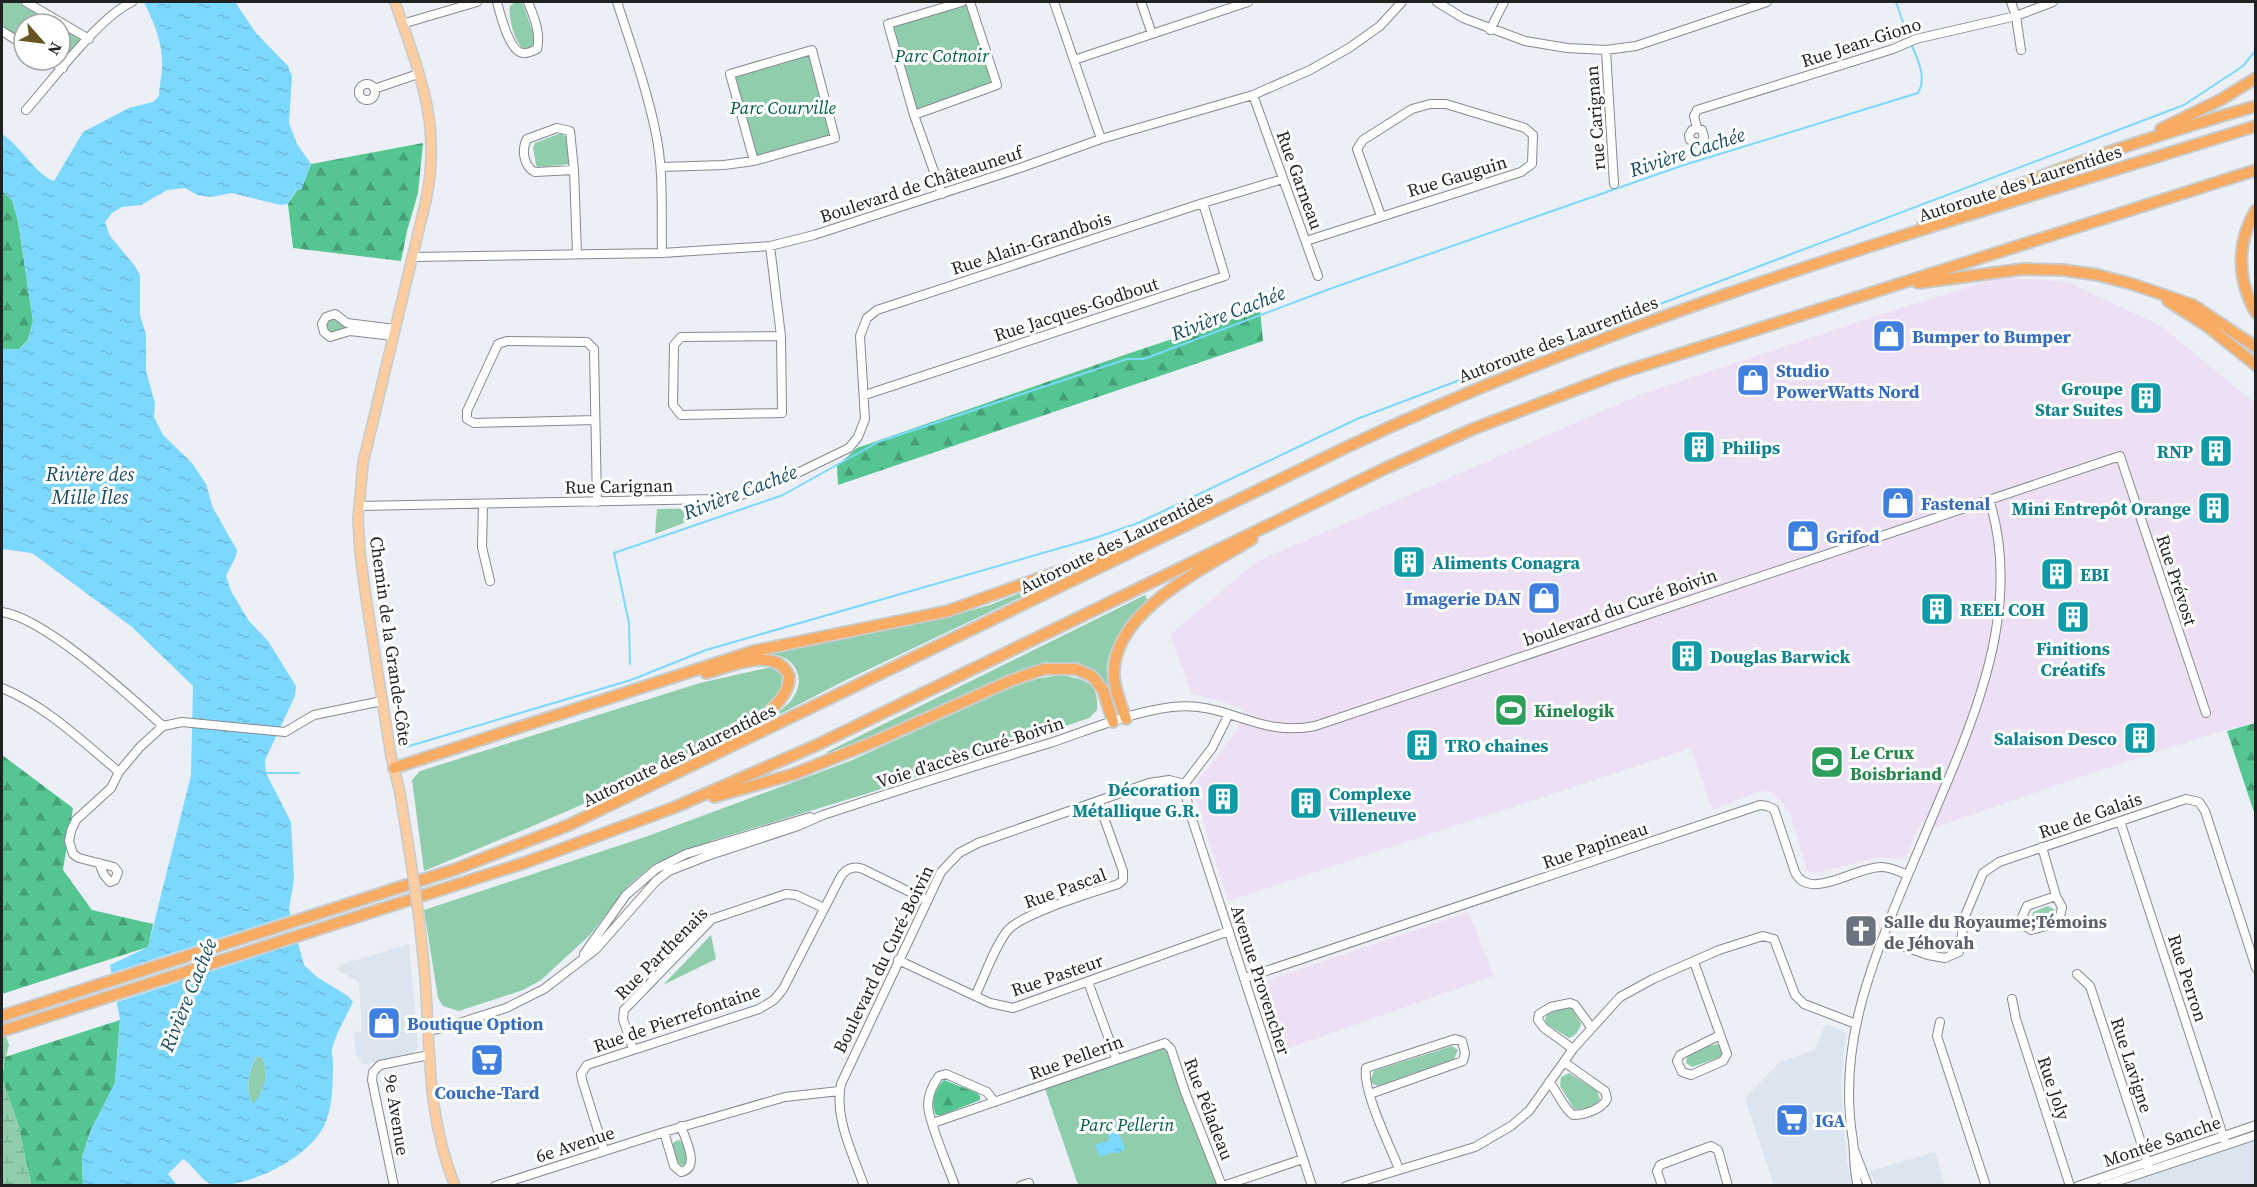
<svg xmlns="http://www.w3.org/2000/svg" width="2257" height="1187" viewBox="0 0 2257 1187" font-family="'Source Serif 4',serif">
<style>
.built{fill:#dbe4ef}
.industrial{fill:#ede0f4}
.green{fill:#90cdad}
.forest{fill:url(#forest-firs)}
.wetland{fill:url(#wetland-marsh)}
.water{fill:url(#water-ripples);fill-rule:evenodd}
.pier{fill:#eceff5}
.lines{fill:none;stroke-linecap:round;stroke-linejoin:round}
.stream{stroke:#7cd8fe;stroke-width:2}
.minor-casing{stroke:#86898e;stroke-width:10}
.major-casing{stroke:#c9caca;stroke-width:12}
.highway-casing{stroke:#c9caca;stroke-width:14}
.minor{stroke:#fff;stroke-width:8}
.major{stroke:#fbcda1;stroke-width:9}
.highway{stroke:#f8ab62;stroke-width:10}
.major-bridge-casing{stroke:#c9caca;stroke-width:12;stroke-linecap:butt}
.major-bridge{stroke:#fbcda1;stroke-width:9}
.labels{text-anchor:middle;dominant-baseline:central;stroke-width:6;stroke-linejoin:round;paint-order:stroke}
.street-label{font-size:18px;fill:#1f2123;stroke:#fff}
.park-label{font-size:18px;font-style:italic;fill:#005e3d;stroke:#fff}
.shop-label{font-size:18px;font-weight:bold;fill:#366cbe;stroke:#fff;text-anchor:start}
.culture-label{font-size:18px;font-weight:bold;fill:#0d838f;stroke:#fff;text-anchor:start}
.leisure-label{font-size:18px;font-weight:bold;fill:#27864d;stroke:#fff;text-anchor:start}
.worship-label{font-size:18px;font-weight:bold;fill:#5b616d;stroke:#fff;text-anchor:start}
.water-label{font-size:20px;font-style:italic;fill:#184c60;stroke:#fff}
</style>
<defs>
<pattern id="forest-firs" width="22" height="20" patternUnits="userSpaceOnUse" patternTransform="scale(1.5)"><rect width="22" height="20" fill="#55c692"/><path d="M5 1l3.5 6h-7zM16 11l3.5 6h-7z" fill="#46a077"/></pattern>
<pattern id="wetland-marsh" width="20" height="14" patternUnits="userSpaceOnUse" patternTransform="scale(1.5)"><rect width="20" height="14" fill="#90cdad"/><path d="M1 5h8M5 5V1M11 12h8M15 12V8" fill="none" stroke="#7cb095"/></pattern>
<pattern id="water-ripples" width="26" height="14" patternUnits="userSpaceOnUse" patternTransform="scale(1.5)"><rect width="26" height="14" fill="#7cd8fe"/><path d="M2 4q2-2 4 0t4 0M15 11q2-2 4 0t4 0" fill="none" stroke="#6bb9d9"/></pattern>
</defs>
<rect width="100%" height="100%" fill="#eceff5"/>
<!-- built -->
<path class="built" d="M409,944L418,1047L413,1054L362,1065L358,1055L356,1056L354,1032L362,1031L359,982L337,970L340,965Z
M1826,1024L1846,1033L1841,1079L1843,1123L1847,1164L1853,1185H1774L1745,1098L1780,1062L1814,1050Z
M2255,1140V1185H2118Z
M1935,1152L1945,1185H1876L1870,1171Z"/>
<!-- industrial -->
<path class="industrial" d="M2000,277L2068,282L2161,326L2255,403V722L2206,736L2089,774L1936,827L1921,822L1906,857L1894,859L1879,857L1815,873L1807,870L1790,813L1781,801L1771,792L1760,791L1712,810L1691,748L1228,901L1194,792L1199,779L1236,732L1244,710L1221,701L1192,694L1170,635L1256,562L1642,394L1876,316Z
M1469,912L1493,976L1278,1052L1257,984Z"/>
<!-- green -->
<path class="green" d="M2,2H21L57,24H24V41L2,27Z
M515,2L522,3L524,7L535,38L534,46L526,50C515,46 508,17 510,6Z
M967,2L997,85L914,114L887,25Z
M60,26L83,40L62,65L54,60H60Z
M812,52L835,138L755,161L729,74Z
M561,133L567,138L571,161L570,164L538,167L536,165L533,148L535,143Z
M333,317L351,328L335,334L328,332L325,323Z
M723,508L655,534L657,509Z
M1035,587L1036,590L844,681L784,712L780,714L779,712C786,706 794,699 797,690C805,669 785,651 765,655L936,620L990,605Z
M1145,595L1148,601C1126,620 1097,656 1110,688H1108C1095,658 1062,660 1036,667L829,756L827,752Z
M771,667L782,675C782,683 781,690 776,696C762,715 729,731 708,742C617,793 521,831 424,871L412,780L420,771L700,683Z
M1062,675C1086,680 1099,682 1097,710L1089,718L869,793L714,840L654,864L628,886L590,935L541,980L523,990L459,1011L443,1006L438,998L424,910L648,836L850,761L1013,687L1040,678Z
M2048,906L2055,910L2053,917L2039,922L2034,921L2032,916L2033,912Z
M711,935L716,959L663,985Z
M1567,1007L1572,1009L1581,1023C1580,1029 1576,1036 1569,1038L1547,1024L1545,1020L1547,1014Z
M1717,1044L1721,1046L1723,1052L1721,1057L1692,1067L1686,1063L1687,1057L1701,1048Z
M1452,1046L1458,1050L1454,1059L1378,1086L1373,1084L1370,1081L1374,1071Z
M1157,1049H1164L1167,1052L1217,1185H1078L1045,1089Z
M257,1056L263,1058C269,1079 265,1086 254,1105C244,1093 249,1068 257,1056Z
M1569,1073L1597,1091L1600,1099C1595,1107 1582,1110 1574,1109L1560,1086L1561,1077Z
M679,1140C686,1145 688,1156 686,1164L683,1166L678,1163L672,1146L674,1142Z"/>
<!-- forest -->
<path class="forest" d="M423,143L418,193L407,231L401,261L293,248L288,204L297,190H301L311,164Z
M2,190L12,200L18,221L33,321L28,340L19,349H2Z
M1260,310L1263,341L838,485L837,466L857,448L1127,354Z
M2255,723H2256L2255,815L2227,731Z
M2,755L73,808L63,870L92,910L153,924L148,947L2,994Z
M120,1020L115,1083L91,1130L82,1157L83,1185H31L18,1124L2,1079L5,1057Z
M944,1080L977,1093L980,1096V1100L942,1115H936C930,1104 935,1088 944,1080Z"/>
<!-- wetland -->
<path class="wetland" d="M2,1024L9,1045L2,1071Z
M2,1079L18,1124L31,1185H2Z"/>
<!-- water -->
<path class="water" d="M144,2H235L256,33L288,66L292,76L289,123L297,144L311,164L301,190H296L288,204L281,205L232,193L211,197L197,195L185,188L167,190L141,205L122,207L112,213L105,222L110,236L135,266L140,275V315L146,335V371L155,403L154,417L163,435L192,463L206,484L213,508L237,550L236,556L226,576L231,591L249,621L268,641L296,686L295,696L265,760L266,773L291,822L294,879L289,909L304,965L317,977L348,996L353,1002C346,1017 336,1033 332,1049C331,1053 333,1058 333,1062C333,1081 333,1108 324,1126C308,1158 251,1187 213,1185C202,1182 194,1166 183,1159L168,1174L177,1185H83L82,1157L91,1130L115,1083L120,1020L110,965L148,947L191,775L193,686L132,627L32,553L2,549V349H19L28,340L33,321L18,221L12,200L2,190V134C21,146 35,174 54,181L83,132L129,108L153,102L159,96C159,86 162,77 162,67C163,42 154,23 144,2ZM257,1056L263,1058C269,1079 265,1086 254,1104C244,1093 249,1068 257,1056Z
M1116,1124L1125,1149L1119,1154L1115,1152L1100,1157L1095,1145L1109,1140L1108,1127Z"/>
<!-- pier -->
<path class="pier" d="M293,914L301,942L114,1003L108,974Z"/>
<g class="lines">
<!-- stream -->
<path class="stream" d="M1896,2L1907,34
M630,664L629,623L614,553L783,495L878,442L1127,359H1144L1335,287L1684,165L1918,93C1927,78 1918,60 1912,46
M406,747L631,680L706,650L1095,538L1138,523L1357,419L2184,105L2243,66L2256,50
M266,773H299"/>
<!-- minor casing -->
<g class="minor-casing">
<path id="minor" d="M26,2L89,39
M497,2C500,13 509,52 523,53C527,54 533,51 537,49C541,33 534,17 528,2
M617,2C631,45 647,89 656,134C664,172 661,214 662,253
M1054,2L1101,139
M1141,2L1152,34
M1437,2L1463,18L1525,41L1567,48L1606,50L1636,46L1767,2
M2011,2L2016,16L2021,50
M402,24L477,2
M1490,30L1504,2
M2,31L24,45
M1606,50L1614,184
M49,60L63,68
M1074,60L1248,2
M359 92a8 8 0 1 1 16 0a8 8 0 1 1-16 0Z
M374,89L418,74
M1253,95L1318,276
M26,110C51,82 100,16 132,2
M914,115L997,85L970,2
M1697,128L1692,130L1689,135L1690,140L1696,143L1701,142L1704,137L1702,130L1697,128L1694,116L1697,110L1893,49L1916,39L2016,16L2053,2
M661,167L724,165L754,161L835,138L812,50L730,74L754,161
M574,170L535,172C524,167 521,150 527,139L557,128L570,131L574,170L577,254
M942,194L914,115L888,24L962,2
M1306,241L1521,172L1532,164L1533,135L1525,128L1446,104H1430L1412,109L1363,140L1357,149L1381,216
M770,246L781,336L782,413L681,415L673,405L674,345L681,337L781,336
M412,257L662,253L770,246L814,235L1020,168L1101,139L1253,95L1310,70L1349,48L1380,26L1402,2
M393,336L350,331L330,337L324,332L322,324L326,317L335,314L347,323L395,329
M865,395L1225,276L1203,203
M595,420L474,423L467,419V411L498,344L507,341L587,342L594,349L597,502
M483,505L482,547L490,581
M359,506L717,499L741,495L785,479L849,448L858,437L865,419L860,336L867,318L877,310L1203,203L1283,179
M2,612C45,618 128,695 163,726
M2,688C46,706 82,741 119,772
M1229,714L1212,748L1186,782L1185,792L1192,819L1312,1186
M2120,821L2226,1145
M2042,847L2056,896L2062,907L2060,917L2054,924L2031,930L2020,922L2027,906L2056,896
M99,863L104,875L110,882L115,880L118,872L114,867L79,858L73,854L69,841L71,831L76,820L111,788L119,772L140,747L163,726L182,722L285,732L314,715L382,701
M1882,939L1928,955L1945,958L1959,952L1965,916L1983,873L1999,862L2186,799L2199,802L2205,811L2256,968
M584,954L626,895L656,869L686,854L810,817
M898,960L990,1003L1013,1008L1229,931
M1694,962L1727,1054L1723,1061L1691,1075L1682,1072L1677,1061L1680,1055L1720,1035
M2077,974L2090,986L2150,1170
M1245,978L1760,805L1767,806L1774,809L1795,872C1809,902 1855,867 1881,867C1891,867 1900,872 1908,875
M1088,982L1116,1058
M975,996C985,976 994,947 1008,930C1023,913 1094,892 1118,884L1123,880V871L1098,801
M2012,999L2016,1019L2070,1186
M1940,1022L1937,1036L1986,1186
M428,1031L450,1026L506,1008L544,989L596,949L656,881L669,871L707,856L798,826L823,815C899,790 974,766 1050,743C1089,730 1131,712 1172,707C1226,700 1258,738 1315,726L2120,456L2206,713
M633,1049L623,1019L624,1010L712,919L786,894L796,895L824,908
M1573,1049L1544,1028L1538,1020L1539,1014L1551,1007L1570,1003L1575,1005L1591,1027
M1549,1082C1558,1092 1563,1108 1573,1115C1584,1115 1601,1110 1607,1099L1605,1091L1564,1062
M1370,1094L1463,1061L1465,1053L1462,1041L1455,1039L1366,1068C1362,1090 1390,1146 1399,1169
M933,1123L1165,1043L1171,1049L1185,1092L1222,1186
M664,1132L674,1166L681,1172C701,1168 685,1139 681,1126
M604,1150L582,1080L581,1074L587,1065L759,1009L774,1000L783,989L840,878C845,869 853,865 863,869L926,900
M1855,1152L1868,1186
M394,1186L372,1080L373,1072L380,1065L429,1055
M495,1186L664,1132L785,1097L839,1091
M864,1186C853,1154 834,1118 841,1084L941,872L959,853L978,843L1149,783L1169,780L1185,784
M955,1186C948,1166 929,1123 928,1106C928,1095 933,1084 939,1076L946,1074L987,1092L995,1102
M1020,1186L1029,1183
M1223,1186L1303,1159
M1346,1186L1475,1147L1511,1126L1529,1111L1573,1049L1620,997L1653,979L1719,950L1763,936L1774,939L1795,995L1804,1004L1856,1024
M1662,1186L1657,1171L1660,1165L1711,1146L1718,1150L1728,1186
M1858,1186C1853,1168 1855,1157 1853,1141C1838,1051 1867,976 1900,894C1918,852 1935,810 1953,768C1988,684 2018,590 1989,499
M2078,1186L2256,1125
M2103,1186L2256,1135"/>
</g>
<!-- major casing -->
<g class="major-casing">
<path id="major" d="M395,2C419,73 442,123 426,200L363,463L358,519L360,553L366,598L391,756L400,793L411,862
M419,918C422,948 426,979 427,1010C430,1072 431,1126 455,1186"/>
</g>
<!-- highway casing -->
<g class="highway-casing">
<path id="highway" d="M2161,129L2222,99L2256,78
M2256,210C2236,243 2237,280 2256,313
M1923,225C2030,176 2142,139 2256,106
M1918,283L2023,269L2063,270L2098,275L2132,284L2193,305L2256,347
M2168,301L2207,326L2256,365
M706,673C730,667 776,645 789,676C792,704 741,732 721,747
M1126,719C1121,704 1114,689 1114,674C1113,610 1206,568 1252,539
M394,768L754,651L948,611L1054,573L1117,554
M714,797L794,774L876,741L1012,680L1044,669H1076L1092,676L1103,690L1113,722
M2,1016L456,869L569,825L1347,447C1638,309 1949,222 2256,126
M2,1031L524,863L673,808L817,745L1388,467L1473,429L1617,374L2256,170"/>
</g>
<!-- minor -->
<use href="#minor" class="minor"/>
<!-- major -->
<use href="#major" class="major"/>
<!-- highway -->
<use href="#highway" class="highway"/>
<!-- major-bridge casing -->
<g class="major-bridge-casing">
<path id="major-bridge" d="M411,862L419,918"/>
</g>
<!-- major-bridge -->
<use href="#major-bridge" class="major-bridge"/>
</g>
<!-- icons -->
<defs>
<g id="shop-square" transform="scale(1.725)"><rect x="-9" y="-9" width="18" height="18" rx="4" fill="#3f7fe0" stroke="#fff"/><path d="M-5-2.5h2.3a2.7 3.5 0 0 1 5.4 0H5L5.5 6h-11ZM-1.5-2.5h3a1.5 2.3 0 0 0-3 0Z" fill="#fff"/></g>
<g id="building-square" transform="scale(1.725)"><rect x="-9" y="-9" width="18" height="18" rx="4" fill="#0f9aa8" stroke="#fff"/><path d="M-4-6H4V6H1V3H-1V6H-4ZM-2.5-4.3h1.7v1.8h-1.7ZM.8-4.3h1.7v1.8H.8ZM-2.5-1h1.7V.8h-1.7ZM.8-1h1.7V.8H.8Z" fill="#fff"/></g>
<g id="stadium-square" transform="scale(1.725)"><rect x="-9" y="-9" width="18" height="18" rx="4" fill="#2e9e5b" stroke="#fff"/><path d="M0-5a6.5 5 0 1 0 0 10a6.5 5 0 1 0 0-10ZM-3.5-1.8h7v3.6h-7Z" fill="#fff"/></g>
<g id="church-square" transform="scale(1.725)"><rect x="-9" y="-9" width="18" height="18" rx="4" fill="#6b7280" stroke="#fff"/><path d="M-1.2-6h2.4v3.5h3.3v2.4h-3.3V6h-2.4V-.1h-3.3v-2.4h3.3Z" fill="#fff"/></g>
<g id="supermarket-square" transform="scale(1.725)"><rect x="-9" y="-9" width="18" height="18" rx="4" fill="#3f7fe0" stroke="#fff"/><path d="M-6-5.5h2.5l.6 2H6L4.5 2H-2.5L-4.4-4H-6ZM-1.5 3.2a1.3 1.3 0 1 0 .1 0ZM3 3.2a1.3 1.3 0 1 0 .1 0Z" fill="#fff"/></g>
</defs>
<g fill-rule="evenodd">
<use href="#shop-square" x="1889" y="336"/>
<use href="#shop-square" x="1753" y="380"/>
<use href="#building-square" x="2146" y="398"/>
<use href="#building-square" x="1699" y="447"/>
<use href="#building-square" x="2216" y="451"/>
<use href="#shop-square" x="1898" y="503"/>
<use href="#building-square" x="2214" y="508"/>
<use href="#shop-square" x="1803" y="536"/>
<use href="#building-square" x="1409" y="562"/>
<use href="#building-square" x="2057" y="574"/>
<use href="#shop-square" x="1544" y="598"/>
<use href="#building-square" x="1937" y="609"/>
<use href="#building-square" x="2073" y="617"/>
<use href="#building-square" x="1687" y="656"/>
<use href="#stadium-square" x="1511" y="710"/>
<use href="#building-square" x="2140" y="738"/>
<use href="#building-square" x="1422" y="745"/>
<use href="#stadium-square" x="1827" y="762"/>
<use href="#building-square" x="1223" y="799"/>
<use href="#building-square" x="1306" y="803"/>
<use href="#church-square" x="1861" y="931"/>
<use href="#shop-square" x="384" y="1023"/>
<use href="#supermarket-square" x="487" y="1060"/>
<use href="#supermarket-square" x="1792" y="1120"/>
</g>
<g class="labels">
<!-- street labels -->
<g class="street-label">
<text transform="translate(1861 42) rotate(-18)">Rue Jean-Giono</text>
<text transform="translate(1595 118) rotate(-94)">rue Carignan</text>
<text transform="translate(1457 176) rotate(-17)">Rue Gauguin</text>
<text transform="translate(1300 180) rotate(70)">Rue Garneau</text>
<text transform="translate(2020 183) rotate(-18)">Autoroute des Laurentides</text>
<text transform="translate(921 184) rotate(-18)">Boulevard de Châteauneuf</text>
<text transform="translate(1031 243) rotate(-18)">Rue Alain-Grandbois</text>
<text transform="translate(1076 309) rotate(-18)">Rue Jacques-Godbout</text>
<text transform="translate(1558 339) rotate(-21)">Autoroute des Laurentides</text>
<text transform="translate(619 486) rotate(-1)">Rue Carignan</text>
<text transform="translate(1116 542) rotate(-26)">Autoroute des Laurentides</text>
<text transform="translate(2177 580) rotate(72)">Rue Prévost</text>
<text transform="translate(1620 607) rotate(-19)">boulevard du Curé Boivin</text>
<text transform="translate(391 641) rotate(82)">Chemin de la Grande-Côte</text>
<text transform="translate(970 752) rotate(-18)">Voie d'accès Curé-Boivin</text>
<text transform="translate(679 755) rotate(-26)">Autoroute des Laurentides</text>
<text transform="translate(2090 815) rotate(-19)">Rue de Galais</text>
<text transform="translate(1595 845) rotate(-19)">Rue Papineau</text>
<text transform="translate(1065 888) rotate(-20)">Rue Pascal</text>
<text transform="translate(661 953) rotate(-45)">Rue Parthenais</text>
<text transform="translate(883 959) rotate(-64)">Boulevard du Curé-Boivin</text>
<text transform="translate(1057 975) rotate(-19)">Rue Pasteur</text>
<text transform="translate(2188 978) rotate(72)">Rue Perron</text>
<text transform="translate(1261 980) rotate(72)">Avenue Provencher</text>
<text transform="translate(677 1018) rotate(-19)">Rue de Pierrefontaine</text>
<text transform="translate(1076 1057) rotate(-20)">Rue Pellerin</text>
<text transform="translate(2132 1065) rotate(72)">Rue Lavigne</text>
<text transform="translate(2054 1088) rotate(71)">Rue Joly</text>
<text transform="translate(1209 1109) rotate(69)">Rue Péladeau</text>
<text transform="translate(397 1115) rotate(81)">9e Avenue</text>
<text transform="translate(2162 1141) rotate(-19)">Montée Sanche</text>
<text transform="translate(575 1144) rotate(-18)">6e Avenue</text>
</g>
<!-- park labels -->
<g class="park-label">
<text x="942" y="55">Parc Cotnoir</text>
<text x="783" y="107">Parc Courville</text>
<text x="1127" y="1124">Parc Pellerin</text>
</g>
<!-- shop labels -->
<g class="shop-label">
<text x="1912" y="336">Bumper to Bumper</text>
<text x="1776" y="370">Studio<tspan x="1776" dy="21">PowerWatts Nord</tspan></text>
<text x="1921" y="503">Fastenal</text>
<text x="1826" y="536">Grifod</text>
<text x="1521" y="598" text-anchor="end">Imagerie DAN</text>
<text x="407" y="1023">Boutique Option</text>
<text x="487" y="1092" text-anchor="middle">Couche-Tard</text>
<text x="1815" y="1120">IGA</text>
</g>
<!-- culture labels -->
<g class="culture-label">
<text x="2123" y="388" text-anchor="end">Groupe<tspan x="2123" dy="21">Star Suites</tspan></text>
<text x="1722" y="447">Philips</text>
<text x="2193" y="451" text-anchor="end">RNP</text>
<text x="2191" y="508" text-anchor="end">Mini Entrepôt Orange</text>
<text x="1432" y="562">Aliments Conagra</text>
<text x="2080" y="574">EBI</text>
<text x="1960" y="609">REEL COH</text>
<text x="2073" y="648" text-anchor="middle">Finitions<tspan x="2073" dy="21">Créatifs</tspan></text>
<text x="1710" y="656">Douglas Barwick</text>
<text x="2117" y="738" text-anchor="end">Salaison Desco</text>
<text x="1445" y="745">TRO chaines</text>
<text x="1200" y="789" text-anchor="end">Décoration<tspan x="1200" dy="21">Métallique G.R.</tspan></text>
<text x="1329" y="793">Complexe<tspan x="1329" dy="21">Villeneuve</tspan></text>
</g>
<!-- leisure labels -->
<g class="leisure-label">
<text x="1534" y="710">Kinelogik</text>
<text x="1850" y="752">Le Crux<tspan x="1850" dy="21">Boisbriand</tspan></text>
</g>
<!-- worship labels -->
<g class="worship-label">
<text x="1884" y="921">Salle du Royaume;Témoins<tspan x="1884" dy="21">de Jéhovah</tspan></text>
</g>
<!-- water labels -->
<g class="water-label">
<text transform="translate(1687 152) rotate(-18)">Rivière Cachée</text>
<text transform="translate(1228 313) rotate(-21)">Rivière Cachée</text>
<text x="90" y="474">Rivière des<tspan x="90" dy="23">Mille Îles</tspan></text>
<text transform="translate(740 492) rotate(-21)">Rivière Cachée</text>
<text transform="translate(188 995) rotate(-68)">Rivière Cachée</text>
</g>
</g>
<!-- border -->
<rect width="2257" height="1187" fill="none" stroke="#1f2123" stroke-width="6"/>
<!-- north arrow -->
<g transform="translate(42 42) rotate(118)"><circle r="28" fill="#ffffff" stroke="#a5a6a7" stroke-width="1.5"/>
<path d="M0-4.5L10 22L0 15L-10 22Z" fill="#665422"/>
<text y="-9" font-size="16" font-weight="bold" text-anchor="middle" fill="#1f2123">N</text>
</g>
</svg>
